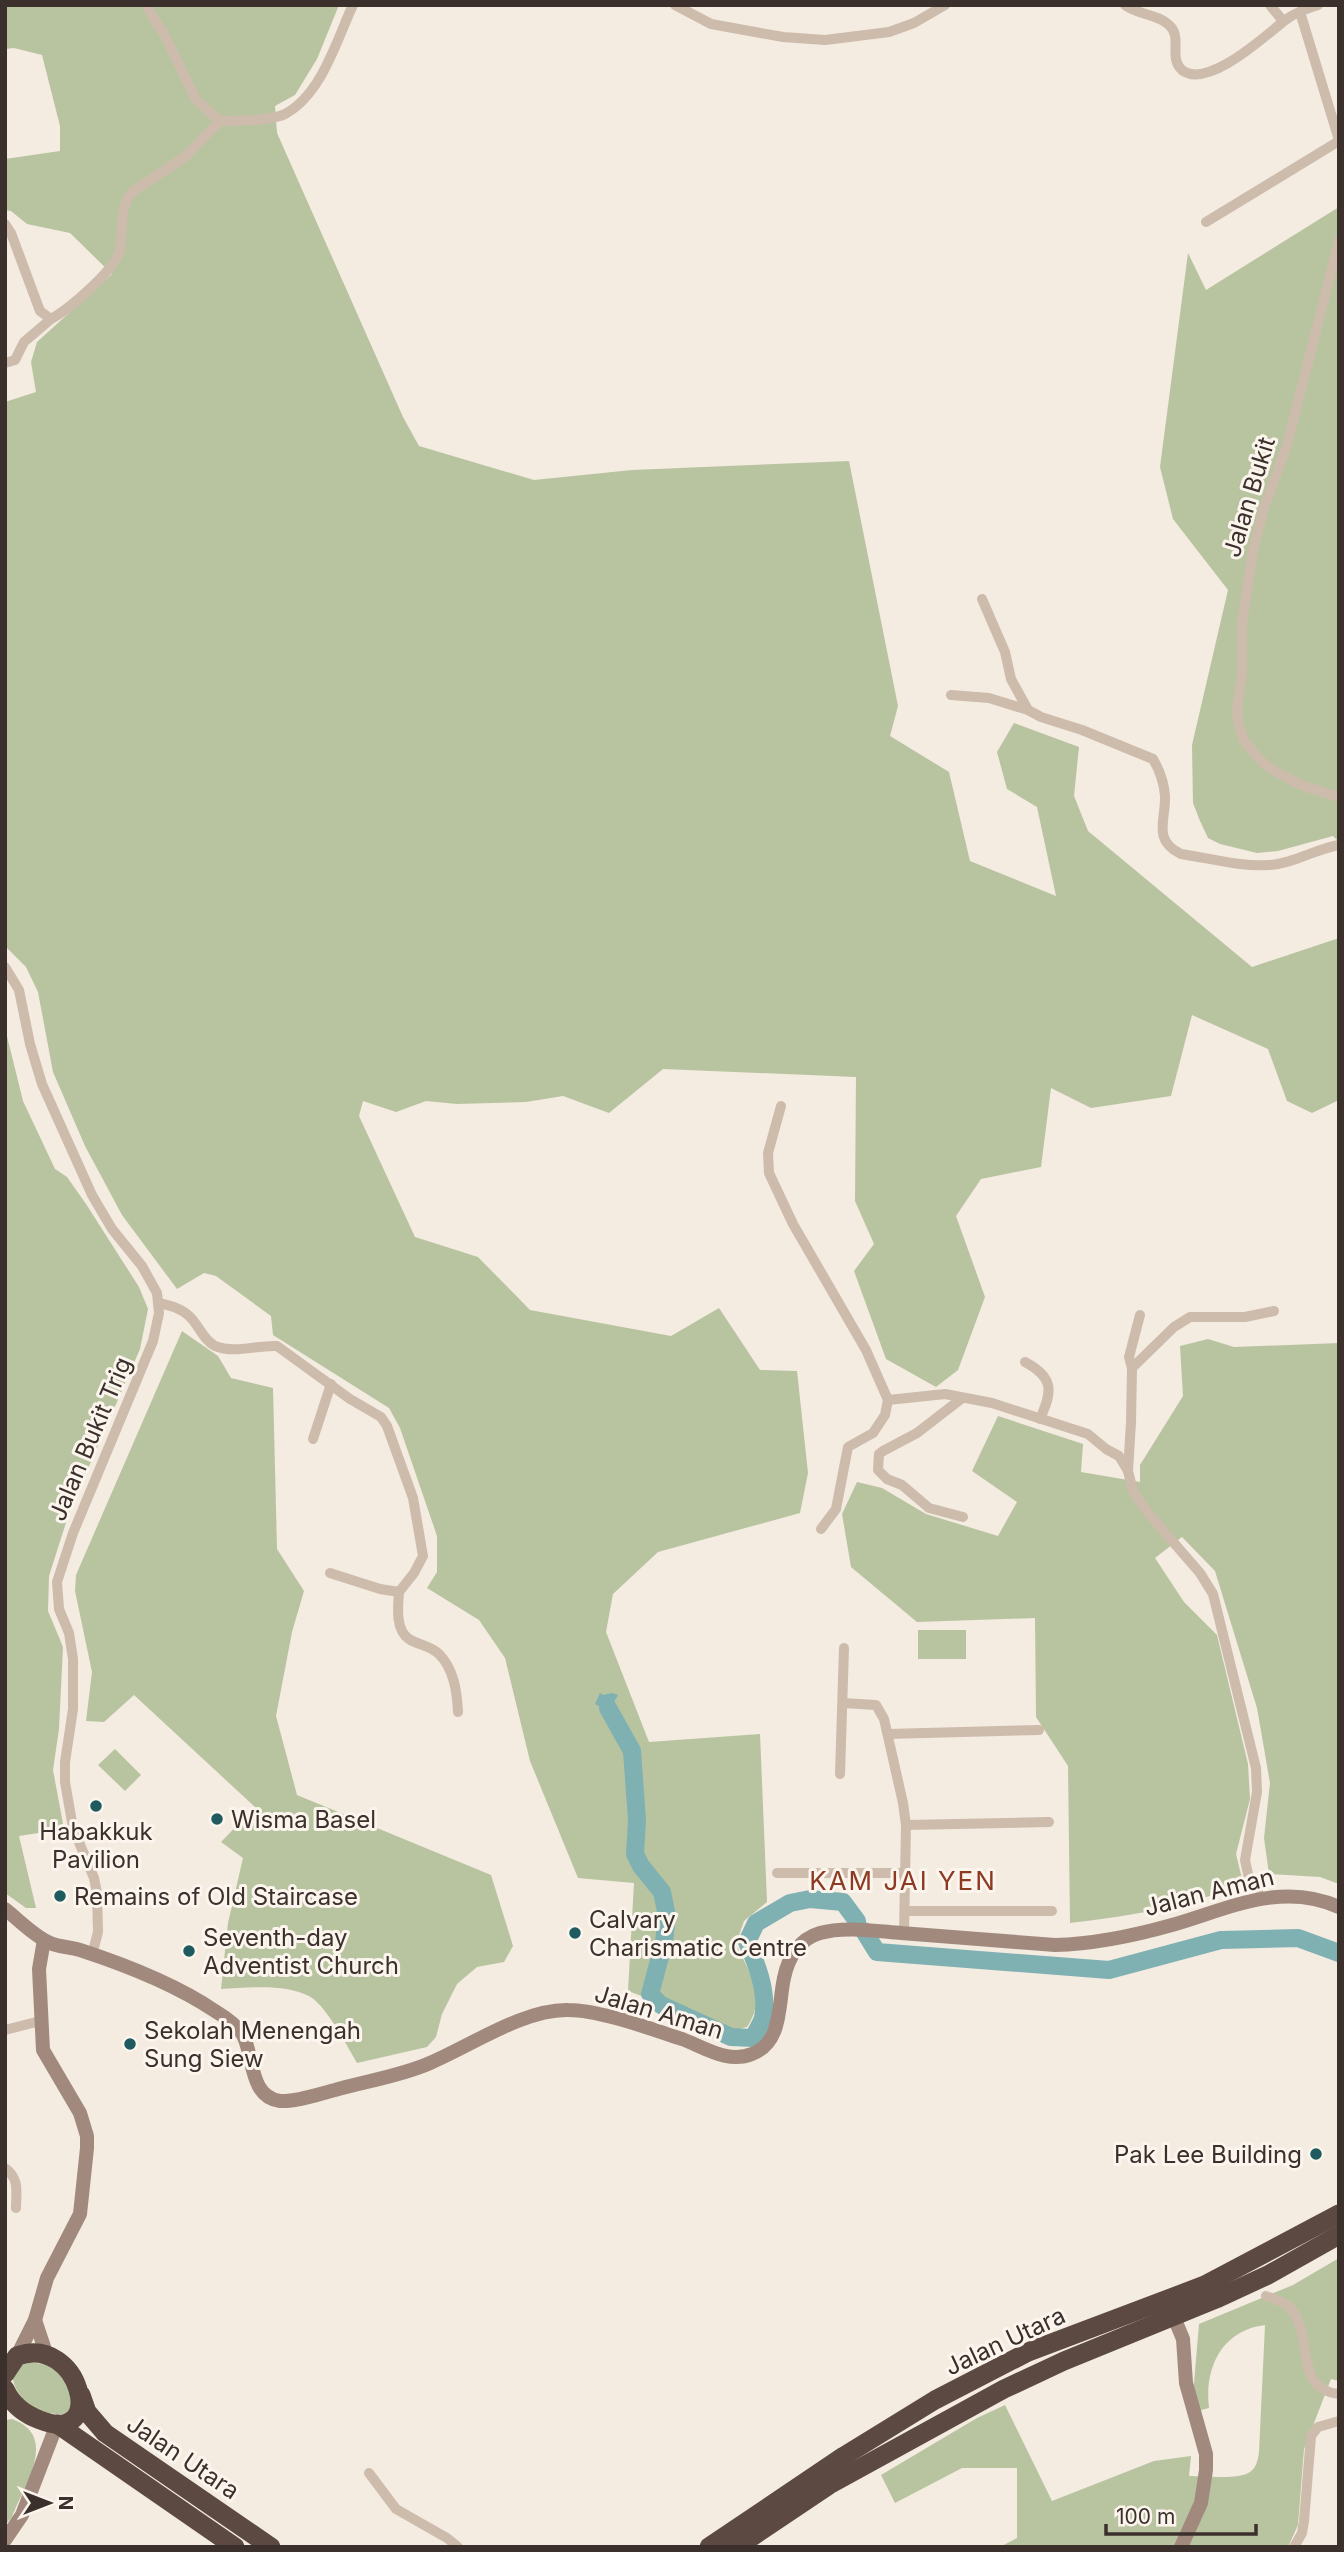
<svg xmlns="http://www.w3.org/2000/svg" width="1344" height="2552" font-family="Inter,sans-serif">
	<rect width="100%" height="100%" fill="#f4ebe1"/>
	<!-- green -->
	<g fill="#b8c4a0">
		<path d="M 5,5 L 339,5 L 317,59 L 295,95 L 275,106 L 277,133 L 403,417 L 419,446 L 534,480 L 632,470 L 849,461 L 898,706 L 890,736 L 949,772 L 970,861 L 1056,896 L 1037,807 L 1007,789 L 997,752 L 1014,723 L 1079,747 L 1074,796 L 1088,831 L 1252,967 L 1339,938 L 1339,1100 L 1312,1113 L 1287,1101 L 1268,1049 L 1192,1015 L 1171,1096 L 1091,1108 L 1051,1088 L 1041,1167 L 981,1179 L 956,1216 L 985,1297 L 958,1370 L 936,1387 L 886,1359 L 854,1271 L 874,1244 L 855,1201 L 856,1077 L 663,1069 L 609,1113 L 563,1096 L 526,1102 L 457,1104 L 426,1101 L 396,1112 L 363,1101 L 359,1116 L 415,1237 L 478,1257 L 530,1310 L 671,1336 L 719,1308 L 760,1370 L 797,1371 L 808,1473 L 800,1513 L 658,1552 L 613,1594 L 606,1632 L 649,1742 L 760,1734 L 767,1902 L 744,1921 L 736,1944 C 749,1972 767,1998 747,2027 L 735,2030 L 628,1991 L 634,1883 L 578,1878 L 530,1761 L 505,1658 L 479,1620 L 427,1588 L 437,1572 L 437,1536 L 400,1428 L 389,1408 L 273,1335 L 271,1316 L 216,1276 L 204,1273 L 177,1289 L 122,1215 L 85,1146 L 53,1072 L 38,992 L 26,967 L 5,946 L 5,402 L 36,392 L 31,362 L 37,342 L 112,274 L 70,233 L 27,224 L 11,211 L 5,210 L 5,159 L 60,151 L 60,126 L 42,55 L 14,48 L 5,49 Z"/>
		<path d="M 1339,207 L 1339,842 L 1333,836 L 1278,851 L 1257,853 L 1220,844 L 1208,838 L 1200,821 L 1193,803 L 1192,745 L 1228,590 L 1173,519 L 1160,467 L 1188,253 L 1206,290 Z"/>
		<path d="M 5,1028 L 23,1101 L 55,1169 L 67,1177 L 86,1204 L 139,1287 L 148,1309 L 140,1349 L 70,1510 L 49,1576 L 48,1611 L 63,1647 L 59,1729 L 53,1770 L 64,1829 L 19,1836 L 36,1908 L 26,1908 L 5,1893 Z"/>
		<path d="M 182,1331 L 218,1356 L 231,1378 L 273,1388 L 277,1549 L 304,1591 L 292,1632 L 276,1716 L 297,1795 L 491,1875 L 513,1946 L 504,1962 L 477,1967 L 457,1984 L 442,2014 L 436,2037 L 427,2047 L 357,2063 C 347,2046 326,2005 309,1996 C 283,1983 249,1988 221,1989 L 228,1923 L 243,1858 L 221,1842 L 255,1807 L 134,1695 L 104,1722 L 86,1721 L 92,1672 L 75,1591 L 76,1575 Z"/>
		<path d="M 1208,1339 L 1234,1347 L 1339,1343 L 1339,1884 L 1320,1877 L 1269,1874 L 1264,1838 L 1270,1783 L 1257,1708 L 1215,1571 L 1182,1537 L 1155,1558 L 1184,1602 L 1217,1635 L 1248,1764 L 1250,1799 L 1236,1854 L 1243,1883 C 1196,1906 1122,1917 1070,1923 L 1068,1766 L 1036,1717 L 1035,1618 L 917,1622 L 851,1567 L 842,1514 L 857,1482 L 882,1488 L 926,1514 L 998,1536 L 1017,1502 L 972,1471 L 998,1416 L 1083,1444 L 1081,1472 L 1140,1482 L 1140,1465 L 1183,1396 L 1180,1346 Z"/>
		<rect x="918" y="1630" width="48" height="29"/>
		<path d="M 115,1749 L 141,1775 L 125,1791 L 98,1765 Z"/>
		<path d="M 1339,2258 L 1339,2381 L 1331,2379 L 1304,2449 L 1298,2525 L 1288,2547 L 1000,2547 L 1017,2538 L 1017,2468 L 962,2468 L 895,2503 L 881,2475 L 977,2418 L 1005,2405 L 1052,2501 L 1154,2461 L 1191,2456 L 1189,2476 C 1204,2476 1239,2480 1250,2472 C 1257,2467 1258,2459 1259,2452 L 1265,2325 C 1222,2330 1204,2368 1209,2408 L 1197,2411 L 1193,2395 L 1199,2324 L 1293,2285 Z"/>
		<path d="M 23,2361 C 58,2366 62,2367 76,2399 L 66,2414 C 39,2416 16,2402 12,2375 Z"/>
		<path d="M 12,2419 C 59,2436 25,2484 12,2517 L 5,2525 L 5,2420 Z"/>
	</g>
	<!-- water -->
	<path fill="#7fb0b2" d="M 600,1693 L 603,1695 L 612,1693 L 618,1695 L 612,1706 L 603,1708 L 595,1704 Z"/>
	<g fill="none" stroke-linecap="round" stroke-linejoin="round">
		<!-- river -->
		<g stroke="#7fb0b2" stroke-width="18">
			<path d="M 608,1708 L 632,1751 L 637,1820 L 635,1854 L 641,1866 L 662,1892 L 667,1916 L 664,1942 L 650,1994 L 661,2005 L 731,2037 L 753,2038 C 756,2032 761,2024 763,2018 C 768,1992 757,1965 747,1942 L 756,1923 L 790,1903 L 810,1899 L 843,1902 L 857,1921"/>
			<path d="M 864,1931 L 877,1952 L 1109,1970 L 1221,1940 L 1298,1938 L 1339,1953"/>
		</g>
		<!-- street -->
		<g stroke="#cdbbac" stroke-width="10">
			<path d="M 146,5 L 166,38 L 196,100 L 220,121 C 237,121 271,121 285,114 C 322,94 336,41 353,5"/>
			<path d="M 675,5 L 711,24 L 783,37 L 825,40 L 889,32 L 914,23 L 945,5"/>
			<path d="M 1125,5 C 1138,15 1158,14 1169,25 C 1183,37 1168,58 1182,70 C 1207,90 1265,36 1284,21 C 1294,13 1306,9 1318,5"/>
			<path d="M 1270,5 L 1283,21"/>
			<path d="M 1300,12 L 1339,140"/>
			<path d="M 1206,222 L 1339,141"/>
			<path d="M 5,224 L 11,233 L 40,311 L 51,319 C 69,309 115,270 120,250 C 124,230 118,209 132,192 L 185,157 L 220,121"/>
			<path d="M 1339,240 L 1287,445 L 1263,511 L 1253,551 L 1242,623 L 1242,674 L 1237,708 L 1238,723 L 1244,741 L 1263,763 L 1278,773 L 1303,786 L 1339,797"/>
			<path d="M 5,363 L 15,360 L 24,342 L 51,319"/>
			<path d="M 982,599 L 1005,652 L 1011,679 L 1028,710 L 1041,717 L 1082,730 L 1153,759 C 1160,771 1164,782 1165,796 C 1166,820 1152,840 1181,854 C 1209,858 1240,867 1269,865 C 1293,864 1315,849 1339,845"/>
			<path d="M 951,695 L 989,698 L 1028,710"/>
			<path d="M 5,967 L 19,990 L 30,1044 L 42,1084 L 92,1195 L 112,1229 L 142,1266 L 157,1293 L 159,1313 L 153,1341 L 73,1533 L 57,1582 L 59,1609 L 69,1633 L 73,1659 L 73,1709 L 65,1762 L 65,1782 L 73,1828 L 94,1878 L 97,1893 L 98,1932 L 92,1955"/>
			<path d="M 781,1106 L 768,1153 L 769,1173 L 793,1224 L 866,1350 L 888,1400 L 885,1415 L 873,1433 L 848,1447 L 836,1509 L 821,1529"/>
			<path d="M 159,1303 C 171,1306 181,1308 189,1316 C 199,1325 203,1340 215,1346 C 235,1354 256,1345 277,1346 L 350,1399 L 381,1417 L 387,1426 L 413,1498 L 423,1556 L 414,1573 L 399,1592 L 380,1589 L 330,1573"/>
			<path d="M 1140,1315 L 1129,1357 L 1132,1368 L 1131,1422 L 1128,1471 L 1133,1491 L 1148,1513 L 1200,1573 L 1213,1594 L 1256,1768 L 1257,1792 L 1245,1860 L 1250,1883 L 1263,1899"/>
			<path d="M 1025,1362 C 1055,1378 1052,1392 1040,1419"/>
			<path d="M 1132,1368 L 1174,1327 L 1190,1317 L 1245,1317 L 1274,1311"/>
			<path d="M 961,1399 L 917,1433 L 883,1451 L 879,1454 L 878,1470 L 887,1479 L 902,1485 L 929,1508 L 963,1517"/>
			<path d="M 888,1400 L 945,1394 L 992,1403 L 1088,1434 L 1106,1449 L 1119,1456 L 1128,1471"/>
			<path d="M 313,1439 L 331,1384"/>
			<path d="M 399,1592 C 398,1606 395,1630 409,1639 C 418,1645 430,1645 439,1654 C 454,1669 457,1692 458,1712"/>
			<path d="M 843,1703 L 876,1705 L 884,1719 L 903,1803 L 906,1825 L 904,1933"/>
			<path d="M 888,1734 L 1039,1730"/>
			<path d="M 840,1774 L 844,1648"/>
			<path d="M 906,1825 L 1049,1822"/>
			<path d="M 777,1873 L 904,1873"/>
			<path d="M 905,1911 L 1052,1911"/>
			<path d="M 5,2030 L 40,2021"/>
			<path d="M 5,2168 C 20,2179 16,2192 16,2208"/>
			<path d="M 1266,2296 C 1273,2299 1282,2301 1287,2305 C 1317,2330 1290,2389 1339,2394"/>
			<path d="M 369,2473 L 396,2509 L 447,2538 L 458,2547"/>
			<path d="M 1294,2547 L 1302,2533 L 1304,2521 L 1311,2436 L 1318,2427 L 1339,2421"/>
		</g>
		<!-- secondary -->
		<g stroke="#a18a7d" stroke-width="14">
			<path d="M 5,1909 C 19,1920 34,1936 50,1943 C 59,1947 70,1947 80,1950 C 126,1965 175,1984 215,2011 C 225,2017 237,2025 243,2035 C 254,2056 249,2097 280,2101 C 297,2102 319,2094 335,2090 C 366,2081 401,2076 430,2063 C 472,2045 524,2009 568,2010 C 600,2010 651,2029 682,2039 C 704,2047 728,2064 752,2054 C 783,2042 778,2004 784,1978 C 788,1958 799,1939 820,1933 C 844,1926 876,1931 901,1933 C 952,1937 1004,1941 1055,1945 C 1095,1944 1133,1936 1172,1925 C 1228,1909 1281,1881 1339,1907"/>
			<path d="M 1173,2315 L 1183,2339 L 1186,2383 L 1206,2454 L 1206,2470 L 1201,2503 L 1181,2547"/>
			<path d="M 35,2320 L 47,2356"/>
			<path d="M 17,2356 L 35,2320 L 47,2278 L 80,2214 L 87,2148 L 87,2136 L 80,2113 L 43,2050 L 39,1969 L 44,1940"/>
			<path d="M 5,2540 L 22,2515 L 57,2424"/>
		</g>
		<!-- highway -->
		<g stroke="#5c4a42" stroke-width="19">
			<path d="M 5,2374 L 17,2356 C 80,2333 109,2447 40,2420 C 24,2414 12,2405 5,2389"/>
			<path d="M 81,2395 L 87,2412 L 105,2433 L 271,2547"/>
			<path d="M 57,2424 L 235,2547"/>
			<path d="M 709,2547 L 844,2456 L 935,2400 L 1028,2352 L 1205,2285 L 1339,2214"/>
			<path d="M 737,2547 L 829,2485 L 1004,2389 L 1064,2361 L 1216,2299 L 1268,2275 L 1339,2235"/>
		</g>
	</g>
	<!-- markers -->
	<g fill="#1f5a5e" stroke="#fbf5ee" stroke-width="2.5">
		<circle cx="96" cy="1806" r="7"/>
		<circle cx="217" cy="1819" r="7"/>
		<circle cx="60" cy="1896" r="7"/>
		<circle cx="575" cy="1933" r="7"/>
		<circle cx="189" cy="1951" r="7"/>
		<circle cx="130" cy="2044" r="7"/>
		<circle cx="1316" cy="2154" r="7"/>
	</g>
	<g text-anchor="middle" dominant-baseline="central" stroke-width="6" stroke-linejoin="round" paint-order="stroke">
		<!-- street labels -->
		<g font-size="24" fill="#3b302b" stroke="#fbf5ee">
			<text transform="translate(1249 497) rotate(-73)">Jalan Bukit</text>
			<text transform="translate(90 1439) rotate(-67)">Jalan Bukit Trig</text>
			<text transform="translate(1209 1892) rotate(-14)">Jalan Aman</text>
			<text transform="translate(659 2012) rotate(17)">Jalan Aman</text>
			<text transform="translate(1005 2341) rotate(-25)">Jalan Utara</text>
			<text transform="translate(183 2457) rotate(34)">Jalan Utara</text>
		</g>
		<!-- poi labels -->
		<g font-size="24" fill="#3b302b" stroke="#fbf5ee" text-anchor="start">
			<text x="231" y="1819">Wisma Basel</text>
			<text x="96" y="1831" text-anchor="middle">Habakkuk<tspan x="96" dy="28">Pavilion</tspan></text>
			<text x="74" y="1896">Remains of Old Staircase</text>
			<text x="589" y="1919">Calvary<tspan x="589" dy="28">Charismatic Centre</tspan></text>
			<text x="203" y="1937">Seventh-day<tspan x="203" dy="28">Adventist Church</tspan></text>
			<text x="144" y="2030">Sekolah Menengah<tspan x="144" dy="28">Sung Siew</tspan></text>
			<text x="1302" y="2154" text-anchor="end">Pak Lee Building</text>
		</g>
		<!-- neighbourhood labels -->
		<g font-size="26" letter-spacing="2" fill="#8c3b22" stroke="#fbf5ee">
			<text x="903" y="1880">KAM JAI YEN</text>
		</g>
	</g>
	<!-- border -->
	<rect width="1344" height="2552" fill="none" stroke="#3b302b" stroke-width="14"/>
	<!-- north arrow -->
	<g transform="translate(49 2503) rotate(90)" stroke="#fbf5ee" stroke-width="5" paint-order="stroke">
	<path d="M0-5L12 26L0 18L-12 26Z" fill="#3b302b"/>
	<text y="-10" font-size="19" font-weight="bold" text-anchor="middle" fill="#3b302b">N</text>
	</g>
	<!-- scale -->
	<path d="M1106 2524v10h150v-10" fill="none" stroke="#3b302b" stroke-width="3.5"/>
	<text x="1116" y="2524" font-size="21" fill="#3b302b" stroke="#fbf5ee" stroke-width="5" paint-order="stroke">100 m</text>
</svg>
